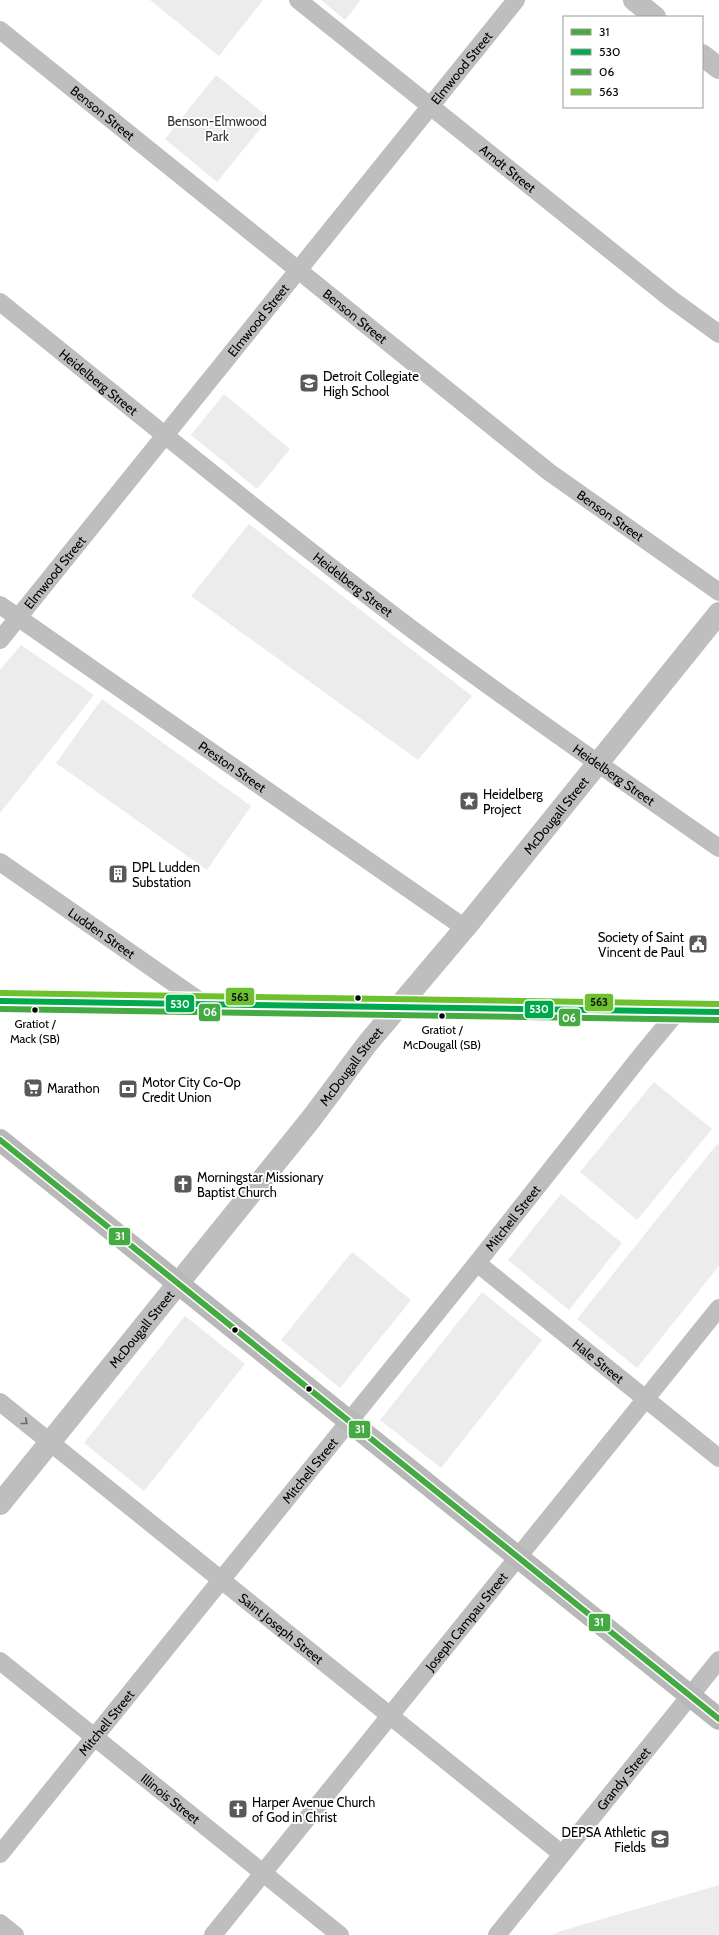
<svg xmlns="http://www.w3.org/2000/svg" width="719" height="1935" font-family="Cabin,sans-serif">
	<rect width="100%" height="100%" fill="#fff"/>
	<!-- green -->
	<g fill="#ececec">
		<path d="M 150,0 L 263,0 L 219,56 Z"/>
		<path d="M 321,0 L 361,0 L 345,20 Z"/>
		<path d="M 216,75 L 269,118 L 217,182 L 165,139 Z"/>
		<path d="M 224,394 L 290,449 L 257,489 L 191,435 Z"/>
		<path d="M 249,524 L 472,696 L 418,760 L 191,596 Z"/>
		<path d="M 21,645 L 94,695 L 0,813 L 0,670 Z"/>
		<path d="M 102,699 L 251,806 L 207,870 L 56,763 Z"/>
		<path d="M 654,1082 L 712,1129 L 637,1220 L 580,1172 Z"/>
		<path d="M 717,1144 L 719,1145 L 719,1266 L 637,1368 L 577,1319 Z"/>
		<path d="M 561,1194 L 622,1243 L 569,1310 L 508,1260 Z"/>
		<path d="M 352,1252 L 411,1300 L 340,1388 L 281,1340 Z"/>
		<path d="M 482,1292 L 542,1340 L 441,1468 L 380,1420 Z"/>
		<path d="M 185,1316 L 245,1364 L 144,1491 L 84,1443 Z"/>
		<path d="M 719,1885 L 719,1935 L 553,1935 L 561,1931 Z"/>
	</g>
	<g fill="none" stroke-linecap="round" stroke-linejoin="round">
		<!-- primary casing -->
		<g stroke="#dbdbdb" stroke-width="24">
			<path id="primary" d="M 0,1001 L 719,1012"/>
		</g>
		<!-- minor -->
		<g stroke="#bebebe" stroke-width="18">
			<path id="s1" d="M 298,0 L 671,299 L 719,334"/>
			<path id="s2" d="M 0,30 L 549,472 L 719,592"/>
			<path id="s3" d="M 0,302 C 135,411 270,522 409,627 C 510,703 615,775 719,848"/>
			<path id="s4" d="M 0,605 L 465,928"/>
			<path id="s5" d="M 0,640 L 516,0"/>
			<path id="s6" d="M 0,862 L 204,1004"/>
			<path id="s7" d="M 477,1263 L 719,1458"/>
			<path id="s8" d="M 0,1402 L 562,1854"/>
			<path id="s9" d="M 0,1661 L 340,1935"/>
			<path id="s10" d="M 0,1854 L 477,1263 L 643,1053 L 678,1011"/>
			<path d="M 0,1923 L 15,1935"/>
			<path id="s11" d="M 213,1935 L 719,1308"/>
			<path id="s12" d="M 497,1935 L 719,1660"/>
		</g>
		<!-- tertiary -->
		<g stroke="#bebebe" stroke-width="22">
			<path d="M 634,0 L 655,17"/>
			<path d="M 702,55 L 719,68"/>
			<path id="s13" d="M 0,1504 L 311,1119 L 367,1044 L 465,928 L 719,613"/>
		</g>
		<!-- secondary -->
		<path stroke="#b8b8b8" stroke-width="22" d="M 0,1140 L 719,1719"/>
		<!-- primary -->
		<use href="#primary" stroke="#bebebe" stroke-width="22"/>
		<!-- bus-1 casing -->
		<g stroke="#fff" stroke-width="9">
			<path id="bus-1" d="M 0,1140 L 719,1719"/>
		</g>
		<!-- bus-2 casing -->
		<g stroke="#fff" stroke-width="9">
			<path id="bus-2" d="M 0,1001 L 719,1012"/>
		</g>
		<!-- bus-3 casing -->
		<g stroke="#fff" stroke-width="9">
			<path id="bus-3" d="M 0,1009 L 719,1020"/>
		</g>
		<!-- bus-4 casing -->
		<g stroke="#fff" stroke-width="9">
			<path id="bus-4" d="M 0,993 L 719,1004"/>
		</g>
		<!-- bus-1 -->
		<use href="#bus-1" stroke="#44aa42" stroke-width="6"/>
		<!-- bus-2 -->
		<use href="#bus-2" stroke="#00a94e" stroke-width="6"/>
		<!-- bus-3 -->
		<use href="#bus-3" stroke="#44aa42" stroke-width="6"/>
		<!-- bus-4 -->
		<use href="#bus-4" stroke="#6dc02e" stroke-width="6"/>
	</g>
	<!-- one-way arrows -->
	<defs><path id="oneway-chevron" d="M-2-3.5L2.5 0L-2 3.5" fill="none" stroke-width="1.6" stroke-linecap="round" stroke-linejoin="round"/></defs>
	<use stroke="#686868" href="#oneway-chevron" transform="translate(25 1422) rotate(39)"/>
	<!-- icons -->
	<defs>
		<g id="school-square" transform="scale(1)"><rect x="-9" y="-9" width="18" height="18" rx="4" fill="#595959" stroke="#fff"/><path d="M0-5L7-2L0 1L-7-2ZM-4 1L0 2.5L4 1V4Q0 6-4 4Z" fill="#fff"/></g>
		<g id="sight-square" transform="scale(1)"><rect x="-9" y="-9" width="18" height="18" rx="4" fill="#595959" stroke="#fff"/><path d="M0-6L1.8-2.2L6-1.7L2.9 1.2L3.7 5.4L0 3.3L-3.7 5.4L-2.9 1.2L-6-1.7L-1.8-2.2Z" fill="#fff"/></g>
		<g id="building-square" transform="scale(1)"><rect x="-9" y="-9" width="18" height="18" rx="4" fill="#595959" stroke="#fff"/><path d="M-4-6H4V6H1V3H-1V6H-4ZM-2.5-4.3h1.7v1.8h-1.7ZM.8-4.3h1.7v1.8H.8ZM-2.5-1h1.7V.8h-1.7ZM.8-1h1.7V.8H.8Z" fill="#fff"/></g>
		<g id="civic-square" transform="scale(1)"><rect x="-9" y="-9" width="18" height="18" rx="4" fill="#595959" stroke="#fff"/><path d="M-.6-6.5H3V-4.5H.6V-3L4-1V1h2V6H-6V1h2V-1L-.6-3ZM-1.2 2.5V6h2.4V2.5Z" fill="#fff"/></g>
		<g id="supermarket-square" transform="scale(1)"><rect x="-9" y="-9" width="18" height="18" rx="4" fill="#595959" stroke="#fff"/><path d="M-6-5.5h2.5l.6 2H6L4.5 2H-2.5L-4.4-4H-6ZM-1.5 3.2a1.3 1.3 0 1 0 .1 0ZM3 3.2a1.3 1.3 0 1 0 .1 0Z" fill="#fff"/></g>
		<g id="bank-square" transform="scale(1)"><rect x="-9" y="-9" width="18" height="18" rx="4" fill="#595959" stroke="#fff"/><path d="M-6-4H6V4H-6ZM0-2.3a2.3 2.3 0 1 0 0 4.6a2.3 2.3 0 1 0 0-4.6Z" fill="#fff"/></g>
		<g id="church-square" transform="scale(1)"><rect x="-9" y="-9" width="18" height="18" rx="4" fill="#595959" stroke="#fff"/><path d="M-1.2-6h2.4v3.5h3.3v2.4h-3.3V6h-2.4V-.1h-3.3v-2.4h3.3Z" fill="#fff"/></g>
	</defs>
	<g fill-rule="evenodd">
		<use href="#school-square" x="309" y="383"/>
		<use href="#sight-square" x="469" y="801"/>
		<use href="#building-square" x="118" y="874"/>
		<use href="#civic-square" x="698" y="944"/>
		<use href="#supermarket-square" x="33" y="1088"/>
		<use href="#bank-square" x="128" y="1089"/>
		<use href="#church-square" x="183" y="1184"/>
		<use href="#church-square" x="238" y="1809"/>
		<use href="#school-square" x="660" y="1839"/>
	</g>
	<!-- markers -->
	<g fill="#000" stroke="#fff" stroke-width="1.5">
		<circle cx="358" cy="998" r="3.5"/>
		<circle cx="35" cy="1010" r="3.5"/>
		<circle cx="442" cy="1016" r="3.5"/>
		<circle cx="235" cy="1330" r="3.5"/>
		<circle cx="309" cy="1389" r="3.5"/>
	</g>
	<g text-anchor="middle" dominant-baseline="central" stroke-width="4" stroke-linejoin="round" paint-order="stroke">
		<!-- bus labels -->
		<g font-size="12" fill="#000" stroke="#fff">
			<text x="35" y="1023">Gratiot /<tspan x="35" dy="15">Mack (SB)</tspan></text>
			<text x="442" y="1029">Gratiot /<tspan x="442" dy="15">McDougall (SB)</tspan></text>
		</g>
		<!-- street labels -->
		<g font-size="13" fill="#000" stroke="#fff">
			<text stroke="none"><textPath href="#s5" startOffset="735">Elmwood Street</textPath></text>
			<text stroke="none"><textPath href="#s2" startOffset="132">Benson Street</textPath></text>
			<text stroke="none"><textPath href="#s1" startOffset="269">Arndt Street</textPath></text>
			<text stroke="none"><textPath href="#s2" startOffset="456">Benson Street</textPath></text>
			<text stroke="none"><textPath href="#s5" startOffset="411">Elmwood Street</textPath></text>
			<text stroke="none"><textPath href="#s3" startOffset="127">Heidelberg Street</textPath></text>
			<text stroke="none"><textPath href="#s2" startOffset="780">Benson Street</textPath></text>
			<text stroke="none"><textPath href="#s5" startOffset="87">Elmwood Street</textPath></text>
			<text stroke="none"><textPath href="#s3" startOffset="452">Heidelberg Street</textPath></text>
			<text stroke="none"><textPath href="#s4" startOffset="283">Preston Street</textPath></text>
			<text stroke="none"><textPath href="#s3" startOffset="775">Heidelberg Street</textPath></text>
			<text stroke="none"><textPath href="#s13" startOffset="885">McDougall Street</textPath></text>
			<text stroke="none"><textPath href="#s6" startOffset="124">Ludden Street</textPath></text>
			<text stroke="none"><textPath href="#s13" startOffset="561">McDougall Street</textPath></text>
			<text stroke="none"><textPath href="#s10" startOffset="817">Mitchell Street</textPath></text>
			<text stroke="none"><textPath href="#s13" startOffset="225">McDougall Street</textPath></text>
			<text stroke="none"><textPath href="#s7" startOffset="156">Hale Street</textPath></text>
			<text stroke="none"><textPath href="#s10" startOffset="493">Mitchell Street</textPath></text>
			<text stroke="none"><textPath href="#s11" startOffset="403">Joseph Campau Street</textPath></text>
			<text stroke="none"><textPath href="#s8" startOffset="361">Saint Joseph Street</textPath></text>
			<text stroke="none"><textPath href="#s10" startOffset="169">Mitchell Street</textPath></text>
			<text stroke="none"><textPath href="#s12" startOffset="201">Grandy Street</textPath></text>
			<text stroke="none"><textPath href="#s9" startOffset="219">Illinois Street</textPath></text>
		</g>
		<!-- park labels -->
		<g font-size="13" fill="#333" stroke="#fff">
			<text x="217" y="121">Benson-Elmwood<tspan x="217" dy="15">Park</tspan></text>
		</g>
		<!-- poi labels -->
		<g font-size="13" fill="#000" stroke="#fff" text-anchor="start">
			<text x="323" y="376">Detroit Collegiate<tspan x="323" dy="15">High School</tspan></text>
			<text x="483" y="794">Heidelberg<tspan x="483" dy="15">Project</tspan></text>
			<text x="132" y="867">DPL Ludden<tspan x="132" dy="15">Substation</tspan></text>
			<text x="684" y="937" text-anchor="end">Society of Saint<tspan x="684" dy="15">Vincent de Paul</tspan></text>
			<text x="142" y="1082">Motor City Co-Op<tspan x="142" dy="15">Credit Union</tspan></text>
			<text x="47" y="1088">Marathon</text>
			<text x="197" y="1177">Morningstar Missionary<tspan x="197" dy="15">Baptist Church</tspan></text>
			<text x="252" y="1802">Harper Avenue Church<tspan x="252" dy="15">of God in Christ</tspan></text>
			<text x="646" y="1832" text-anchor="end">DEPSA Athletic<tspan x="646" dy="15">Fields</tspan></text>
		</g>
	</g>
	<g stroke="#fff" stroke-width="1.5">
		<rect x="225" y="987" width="30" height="19" rx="4" fill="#6dc02e"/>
		<rect x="584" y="993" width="30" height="19" rx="4" fill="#6dc02e"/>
		<rect x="165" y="994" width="30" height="19" rx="4" fill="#00a94e"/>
		<rect x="524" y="1000" width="30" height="19" rx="4" fill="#00a94e"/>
		<rect x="198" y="1003" width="23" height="19" rx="4" fill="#44aa42"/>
		<rect x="558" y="1008" width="23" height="19" rx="4" fill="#44aa42"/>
		<rect x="108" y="1227" width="23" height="19" rx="4" fill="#44aa42"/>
		<rect x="348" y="1420" width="23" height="19" rx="4" fill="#44aa42"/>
		<rect x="588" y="1613" width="23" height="19" rx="4" fill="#44aa42"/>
	</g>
	<g font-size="11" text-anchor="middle" font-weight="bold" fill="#fff">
		<text x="180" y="1008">530</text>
		<text x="539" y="1013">530</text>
		<text x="210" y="1016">06</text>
		<text x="569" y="1022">06</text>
		<text x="120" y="1240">31</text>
		<text x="360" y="1433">31</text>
		<text x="599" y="1626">31</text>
	</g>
	<g font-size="11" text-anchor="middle" font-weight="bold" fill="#111">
		<text x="240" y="1001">563</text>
		<text x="599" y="1006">563</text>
	</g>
	<!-- legend -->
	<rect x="563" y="16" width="140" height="92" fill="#ffffff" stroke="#999999"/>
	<rect x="571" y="29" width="20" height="6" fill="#44aa42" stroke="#999999"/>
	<text x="599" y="36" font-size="12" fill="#000000">31</text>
	<rect x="571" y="49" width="20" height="6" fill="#00a94e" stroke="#999999"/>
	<text x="599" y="56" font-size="12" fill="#000000">530</text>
	<rect x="571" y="69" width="20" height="6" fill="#44aa42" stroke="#999999"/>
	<text x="599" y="76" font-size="12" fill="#000000">06</text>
	<rect x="571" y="89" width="20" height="6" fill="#6dc02e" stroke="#999999"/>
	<text x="599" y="96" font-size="12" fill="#000000">563</text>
</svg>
